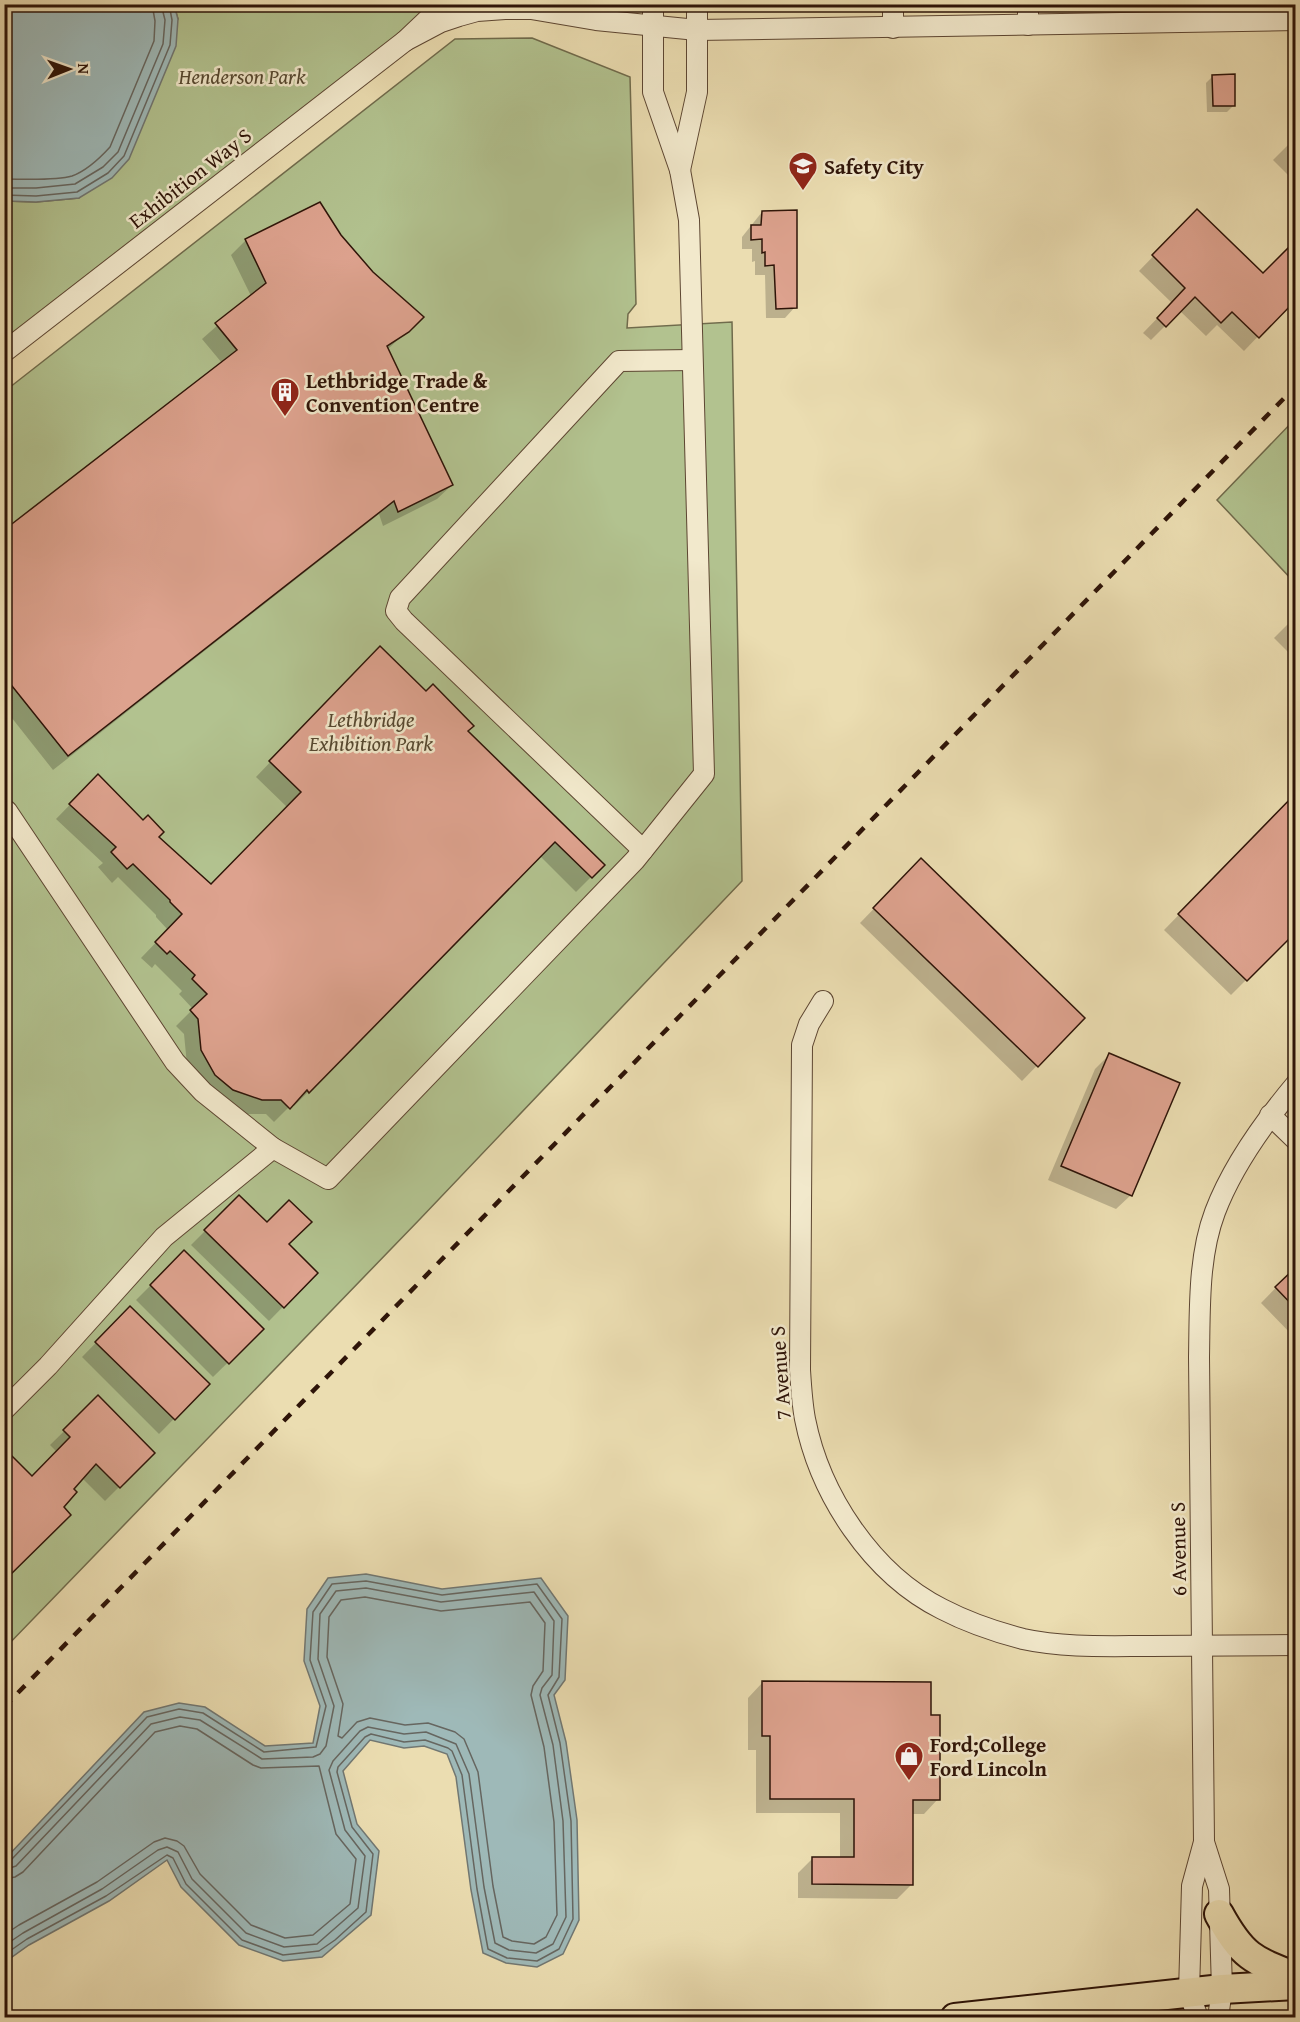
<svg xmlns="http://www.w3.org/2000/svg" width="1300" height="2022" font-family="'Gentium Book Plus',serif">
	<rect width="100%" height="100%" fill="#ebddb1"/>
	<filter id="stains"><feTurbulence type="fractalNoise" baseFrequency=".00333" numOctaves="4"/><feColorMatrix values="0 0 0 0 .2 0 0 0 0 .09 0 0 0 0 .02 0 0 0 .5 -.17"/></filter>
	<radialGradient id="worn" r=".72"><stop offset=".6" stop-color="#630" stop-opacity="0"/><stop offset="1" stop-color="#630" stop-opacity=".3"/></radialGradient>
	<!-- green -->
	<g fill="#b2c28f" stroke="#706b4c" stroke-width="1.5">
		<path d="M 174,5 L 444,5 L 5,352 L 5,201 L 36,202 L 79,198 L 178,19 Z"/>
		<path d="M 532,38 L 630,77 L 636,304 L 628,314 L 627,328 L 732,322 L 742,881 L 420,1219 L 5,1648 L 5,391 L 455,39 Z"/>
		<path d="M 1295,419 L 1295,583 L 1217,500 Z"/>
	</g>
	<!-- water -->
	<g fill="#9eb9b8" stroke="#717772" stroke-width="1.5">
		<path d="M 5,4 L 174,5 L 178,19 L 176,46 L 129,159 L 112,178 L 79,198 L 36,202 L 5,201 Z"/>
		<path d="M 366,1574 L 442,1589 L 541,1578 L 568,1616 L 565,1680 L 554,1695 L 566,1742 L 577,1820 L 579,1920 L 563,1954 L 537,1967 L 506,1963 L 483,1953 L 471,1890 L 456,1777 L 447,1754 L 424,1746 L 404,1748 L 370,1740 L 343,1771 L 357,1824 L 379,1851 L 371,1915 L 322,1957 L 283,1961 L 239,1945 L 181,1887 L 167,1860 L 109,1901 L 29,1945 L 5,1962 L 5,1859 L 144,1712 L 179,1703 L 205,1707 L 265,1746 L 313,1743 L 320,1706 L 304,1661 L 307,1609 L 328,1578 Z"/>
	</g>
	<!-- shadow -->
	<g fill="#0003">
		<path d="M 1213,76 L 1234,105 L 1227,112 L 1207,112 L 1206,83 Z"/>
		<path d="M 1296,137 L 1296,183 L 1273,160 Z"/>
		<path d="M 320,204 L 340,236 L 372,273 L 422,317 L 387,350 L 452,485 L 437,499 L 383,526 L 379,514 L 53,770 L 4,708 L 4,532 L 222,363 L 202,339 L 251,296 L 231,255 L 246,240 Z"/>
		<path d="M 1197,211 L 1263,275 L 1296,242 L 1296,305 L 1294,307 L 1290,303 L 1244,351 L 1217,325 L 1206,336 L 1180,311 L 1151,340 L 1143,333 L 1172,303 L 1139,271 Z"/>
		<path d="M 762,212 L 795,307 L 785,318 L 766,318 L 765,275 L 755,275 L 755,261 L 752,262 L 752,249 L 742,249 L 742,237 Z"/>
		<path d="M 1289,623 L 1296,629 L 1296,656 L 1294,658 L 1274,638 Z"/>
		<path d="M 366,662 L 466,731 L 603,865 L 576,892 L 539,855 L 308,1092 L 294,1106 L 292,1104 L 274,1122 L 266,1114 L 247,1114 L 218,1104 L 187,1065 L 184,1034 L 176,1026 L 193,1009 L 179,994 L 182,991 L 155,964 L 152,968 L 141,958 L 168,930 L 156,917 L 156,915 L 118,877 L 112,883 L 98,867 L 103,863 L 56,819 L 98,776 L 157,837 L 211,886 L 287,807 L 256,777 Z"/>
		<path d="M 1296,795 L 1296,930 L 1231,995 L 1164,930 Z"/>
		<path d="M 921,860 L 1083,1018 L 1022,1081 L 860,923 Z"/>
		<path d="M 1109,1055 L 1131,1195 L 1116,1209 L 1048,1180 L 1095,1069 Z"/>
		<path d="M 239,1197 L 316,1273 L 269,1321 L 191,1245 Z"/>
		<path d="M 184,1252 L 262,1329 L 213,1377 L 136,1300 Z"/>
		<path d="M 1296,1267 L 1296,1337 L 1295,1338 L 1261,1303 Z"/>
		<path d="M 130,1308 L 208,1384 L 159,1434 L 82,1357 Z"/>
		<path d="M 1296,1345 L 1296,1429 L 1288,1429 L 1289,1352 Z"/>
		<path d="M 98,1398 L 153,1453 L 105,1501 L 82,1478 L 32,1478 L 57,1452 L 50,1445 Z"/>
		<path d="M 762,1683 L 929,1717 L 938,1799 L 924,1814 L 912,1814 L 912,1884 L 897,1899 L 798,1898 L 798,1873 L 813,1858 L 840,1858 L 840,1813 L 756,1813 L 756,1750 L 748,1750 L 748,1698 Z"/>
	</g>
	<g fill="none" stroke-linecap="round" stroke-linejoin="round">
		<!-- shore -->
		<g stroke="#666660" stroke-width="1.5">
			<path d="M 4,179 C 23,179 55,181 72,176 C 86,171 100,158 110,147 L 154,41 L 155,21 L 152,4"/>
			<path d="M 4,188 L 36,188 L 75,184 L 103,167 L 118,152 L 163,44 L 165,20 L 161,4"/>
			<path d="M 4,195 L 36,196 L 77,192 L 108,173 L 124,156 L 170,45 L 172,20 L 169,4"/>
			<path d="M 365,1597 L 441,1611 L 530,1602 L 545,1623 L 543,1671 L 533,1686 L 531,1695 L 544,1747 L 554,1822 L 557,1915 L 546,1937 L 534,1944 L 512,1941 L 503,1937 L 493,1886 L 478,1772 L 464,1739 L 455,1732 L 428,1723 L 405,1725 L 370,1718 L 357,1722 L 342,1738 L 338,1736 L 343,1704 L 327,1657 L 329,1617 L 341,1600 Z"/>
			<path d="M 4,1862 L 11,1860 L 147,1717 L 179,1709 L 203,1713 L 264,1752 L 316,1747 L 326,1706 L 310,1660 L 313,1612 L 332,1584 L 366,1581 L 442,1595 L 537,1584 L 562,1619 L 559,1677 L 548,1695 L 560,1743 L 571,1821 L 573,1919 L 559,1949 L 537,1961 L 507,1958 L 488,1949 L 477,1889 L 462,1775 L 452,1751 L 448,1748 L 425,1740 L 404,1742 L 371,1734 L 365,1737 L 338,1767 L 337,1772 L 352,1827 L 373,1854 L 366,1912 L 335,1940 L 319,1951 L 283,1955 L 242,1940 L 186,1884 L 173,1858 L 167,1855 L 106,1896 L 27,1939 L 4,1955"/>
			<path d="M 4,1870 L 16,1866 L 151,1724 L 180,1717 L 200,1720 L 262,1759 L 313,1757 L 320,1754 L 326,1746 L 334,1706 L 318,1659 L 320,1614 L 336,1591 L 366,1588 L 441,1602 L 534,1592 L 554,1621 L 552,1675 L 542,1688 L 540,1695 L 553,1745 L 563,1821 L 566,1917 L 553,1944 L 536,1953 L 509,1950 L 495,1943 L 484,1887 L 469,1774 L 456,1744 L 426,1732 L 404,1734 L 368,1727 L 360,1731 L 333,1761 L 329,1770 L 345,1830 L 365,1856 L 358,1908 L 317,1944 L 284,1947 L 246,1933 L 192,1879 L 178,1852 L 167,1847 L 158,1850 L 102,1889 L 23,1933 L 4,1946"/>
			<path d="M 4,1879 L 15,1877 L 23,1872 L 155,1732 L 180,1726 L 197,1729 L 253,1765 L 261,1768 L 319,1766 L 336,1834 L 356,1859 L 350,1904 L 313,1935 L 285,1938 L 251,1925 L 200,1874 L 184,1846 L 177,1841 L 165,1838 L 154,1842 L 97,1882 L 19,1925 L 4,1935"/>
		</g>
	</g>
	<!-- building -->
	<g fill="#dda28e" stroke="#2e1408" stroke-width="1.5">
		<path d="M 1235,74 L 1235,106 L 1213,106 L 1212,75 Z"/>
		<path d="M 320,202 L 341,235 L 373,272 L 424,317 L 409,332 L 387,346 L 453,485 L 398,512 L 394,501 L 68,756 L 4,676 L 4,530 L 237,350 L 215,323 L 266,283 L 245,239 Z"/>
		<path d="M 1197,209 L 1263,273 L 1296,240 L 1296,300 L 1259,338 L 1232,312 L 1221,323 L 1195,297 L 1166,327 L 1157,318 L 1185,288 L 1152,255 Z"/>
		<path d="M 797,210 L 797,308 L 776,309 L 774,265 L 765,266 L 765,252 L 762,253 L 762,239 L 751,240 L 751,225 L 761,225 L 762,211 Z"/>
		<path d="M 380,646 L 426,691 L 433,684 L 474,726 L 468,731 L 605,865 L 592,878 L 555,842 L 309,1093 L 307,1090 L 290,1109 L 281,1100 L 262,1100 L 233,1090 L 215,1075 L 201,1050 L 198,1019 L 190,1010 L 207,994 L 192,979 L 195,975 L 170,951 L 167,954 L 155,942 L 182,914 L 170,902 L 170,900 L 133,864 L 127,869 L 111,852 L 116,847 L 69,804 L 98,774 L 143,820 L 148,815 L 164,832 L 159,837 L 211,884 L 301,792 L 269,761 Z"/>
		<path d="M 1296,793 L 1296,932 L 1247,981 L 1178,914 Z"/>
		<path d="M 921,858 L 1085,1018 L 1038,1067 L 873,908 Z"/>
		<path d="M 1109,1053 L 1180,1083 L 1132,1196 L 1061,1166 Z"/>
		<path d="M 239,1195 L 267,1222 L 289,1200 L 312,1222 L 289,1244 L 318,1273 L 284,1308 L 204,1230 Z"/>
		<path d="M 184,1250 L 264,1329 L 229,1364 L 150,1285 Z"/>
		<path d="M 1296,1267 L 1296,1309 L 1275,1287 Z"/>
		<path d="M 130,1306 L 210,1384 L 175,1420 L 95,1342 Z"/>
		<path d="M 98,1395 L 155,1453 L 120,1488 L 96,1464 L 74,1489 L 77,1492 L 64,1507 L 71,1515 L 4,1581 L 4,1464 L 12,1456 L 32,1476 L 70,1437 L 63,1430 Z"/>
		<path d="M 762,1681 L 931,1682 L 931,1715 L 940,1715 L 940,1800 L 913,1800 L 913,1885 L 812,1884 L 812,1857 L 854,1857 L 854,1799 L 770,1799 L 770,1736 L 762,1736 Z"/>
	</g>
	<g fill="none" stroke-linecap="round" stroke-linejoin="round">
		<!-- minor casing -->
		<g stroke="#5d4632" stroke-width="22">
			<g id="minor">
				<path d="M 893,4 L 893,28"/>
				<path d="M 1028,4 L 1028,25"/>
				<path d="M 405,41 L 441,22 L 459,16 L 477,11 L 505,9 L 531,9 L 596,20 L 697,30 L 1296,20"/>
				<path d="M 680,170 L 697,92 L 697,4"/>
				<path d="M 4,352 L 405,41 L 444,4"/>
				<path d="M 4,813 L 7,811 L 175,1062 L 203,1092 L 273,1148 L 328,1179 L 635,860 L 704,774 L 689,220 L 680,170 L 653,92 L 653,4"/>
				<path d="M 643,850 L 404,621 L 396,611 L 400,598 L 619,361 L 692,360"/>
				<path d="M 823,1001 L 809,1024 L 802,1045 L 800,1370 C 801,1386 802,1403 805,1419 C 820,1495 872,1574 942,1609 C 967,1622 996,1632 1023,1639 C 1064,1648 1108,1646 1150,1646 C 1198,1646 1247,1645 1296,1645"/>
				<path d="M 1270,1115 L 1296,1140"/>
				<path d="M 4,1410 L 48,1366 L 164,1237 L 273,1148"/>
				<path d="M 1204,1842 L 1219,1889 L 1222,1989 L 1218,2018"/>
				<path d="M 1198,2018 L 1189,1992 L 1192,1886 L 1204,1842 L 1199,1357 C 1200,1309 1198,1257 1215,1212 C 1232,1167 1265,1121 1296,1084"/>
			</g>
		</g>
		<!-- highway casing -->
		<g stroke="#2e1408" stroke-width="32">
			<g id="highway">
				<path d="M 1219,1914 C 1242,1956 1252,1960 1296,1977"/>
				<path d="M 955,2018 L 1222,1989 L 1296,1985"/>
			</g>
		</g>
		<!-- minor -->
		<use href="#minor" stroke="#f2e9cc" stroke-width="20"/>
		<!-- highway -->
		<use href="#highway" stroke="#ebddb1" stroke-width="28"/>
		<!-- rail -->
		<path stroke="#2e1408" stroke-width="4.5" stroke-dasharray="10 10" stroke-linecap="butt" d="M 4,1707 L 1296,386"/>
	</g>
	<!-- icons -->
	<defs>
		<g id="school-pin" transform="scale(1.5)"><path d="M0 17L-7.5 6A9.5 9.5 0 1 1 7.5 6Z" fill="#8f2418" stroke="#f2e9cc"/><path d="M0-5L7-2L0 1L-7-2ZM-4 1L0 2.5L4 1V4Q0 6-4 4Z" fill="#fff"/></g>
		<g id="building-pin" transform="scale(1.5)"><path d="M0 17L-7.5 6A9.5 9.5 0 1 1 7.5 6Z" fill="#8f2418" stroke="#f2e9cc"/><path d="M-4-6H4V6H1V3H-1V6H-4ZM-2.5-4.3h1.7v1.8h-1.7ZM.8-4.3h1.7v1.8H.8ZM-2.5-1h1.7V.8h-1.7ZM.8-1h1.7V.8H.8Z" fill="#fff"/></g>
		<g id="shop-pin" transform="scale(1.5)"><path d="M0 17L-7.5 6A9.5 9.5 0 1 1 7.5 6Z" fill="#8f2418" stroke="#f2e9cc"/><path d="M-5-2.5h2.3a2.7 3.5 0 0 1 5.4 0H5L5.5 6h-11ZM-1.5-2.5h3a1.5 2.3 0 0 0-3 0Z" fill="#fff"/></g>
	</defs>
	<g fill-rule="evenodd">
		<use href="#school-pin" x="803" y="166"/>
		<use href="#building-pin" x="285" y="392"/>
		<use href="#shop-pin" x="909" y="1756"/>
	</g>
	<g text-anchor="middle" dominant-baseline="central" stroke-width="5" stroke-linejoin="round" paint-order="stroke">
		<!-- park labels -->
		<g font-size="21" font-style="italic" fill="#564830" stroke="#f2e9cc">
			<text x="242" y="76">Henderson Park</text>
			<text x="371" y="719">Lethbridge<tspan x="371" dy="24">Exhibition Park</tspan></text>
		</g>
		<!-- poi labels -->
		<g font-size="21" font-weight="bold" fill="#2e1408" stroke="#f2e9cc" text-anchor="start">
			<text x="824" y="166">Safety City</text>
			<text x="306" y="380">Lethbridge Trade &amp;<tspan x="306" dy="24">Convention Centre</tspan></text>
			<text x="930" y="1744">Ford;College<tspan x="930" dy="24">Ford Lincoln</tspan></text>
		</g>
		<!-- street labels -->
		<g font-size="21" fill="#2e1408" stroke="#f2e9cc">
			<text transform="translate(190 178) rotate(-38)">Exhibition Way S</text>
			<text transform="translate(780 1373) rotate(-94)">7 Avenue S</text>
			<text transform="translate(1178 1549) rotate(-91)">6 Avenue S</text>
		</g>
	</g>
	<!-- margin -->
	<rect width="1300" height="2022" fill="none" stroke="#ebddb1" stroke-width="24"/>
	<rect x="6" y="6" width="1288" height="2010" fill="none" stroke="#2e1408" stroke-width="3"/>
	<rect x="12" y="12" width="1276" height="1998" fill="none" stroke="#2e1408" stroke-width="1.5"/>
	<!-- north arrow -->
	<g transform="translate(69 69) rotate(89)" stroke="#f2e9cc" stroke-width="4.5" paint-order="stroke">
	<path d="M0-4.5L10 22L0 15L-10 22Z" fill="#2e1408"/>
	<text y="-9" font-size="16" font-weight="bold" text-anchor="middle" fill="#2e1408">N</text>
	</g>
	<rect width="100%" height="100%" filter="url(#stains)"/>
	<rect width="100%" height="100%" fill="url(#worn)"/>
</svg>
